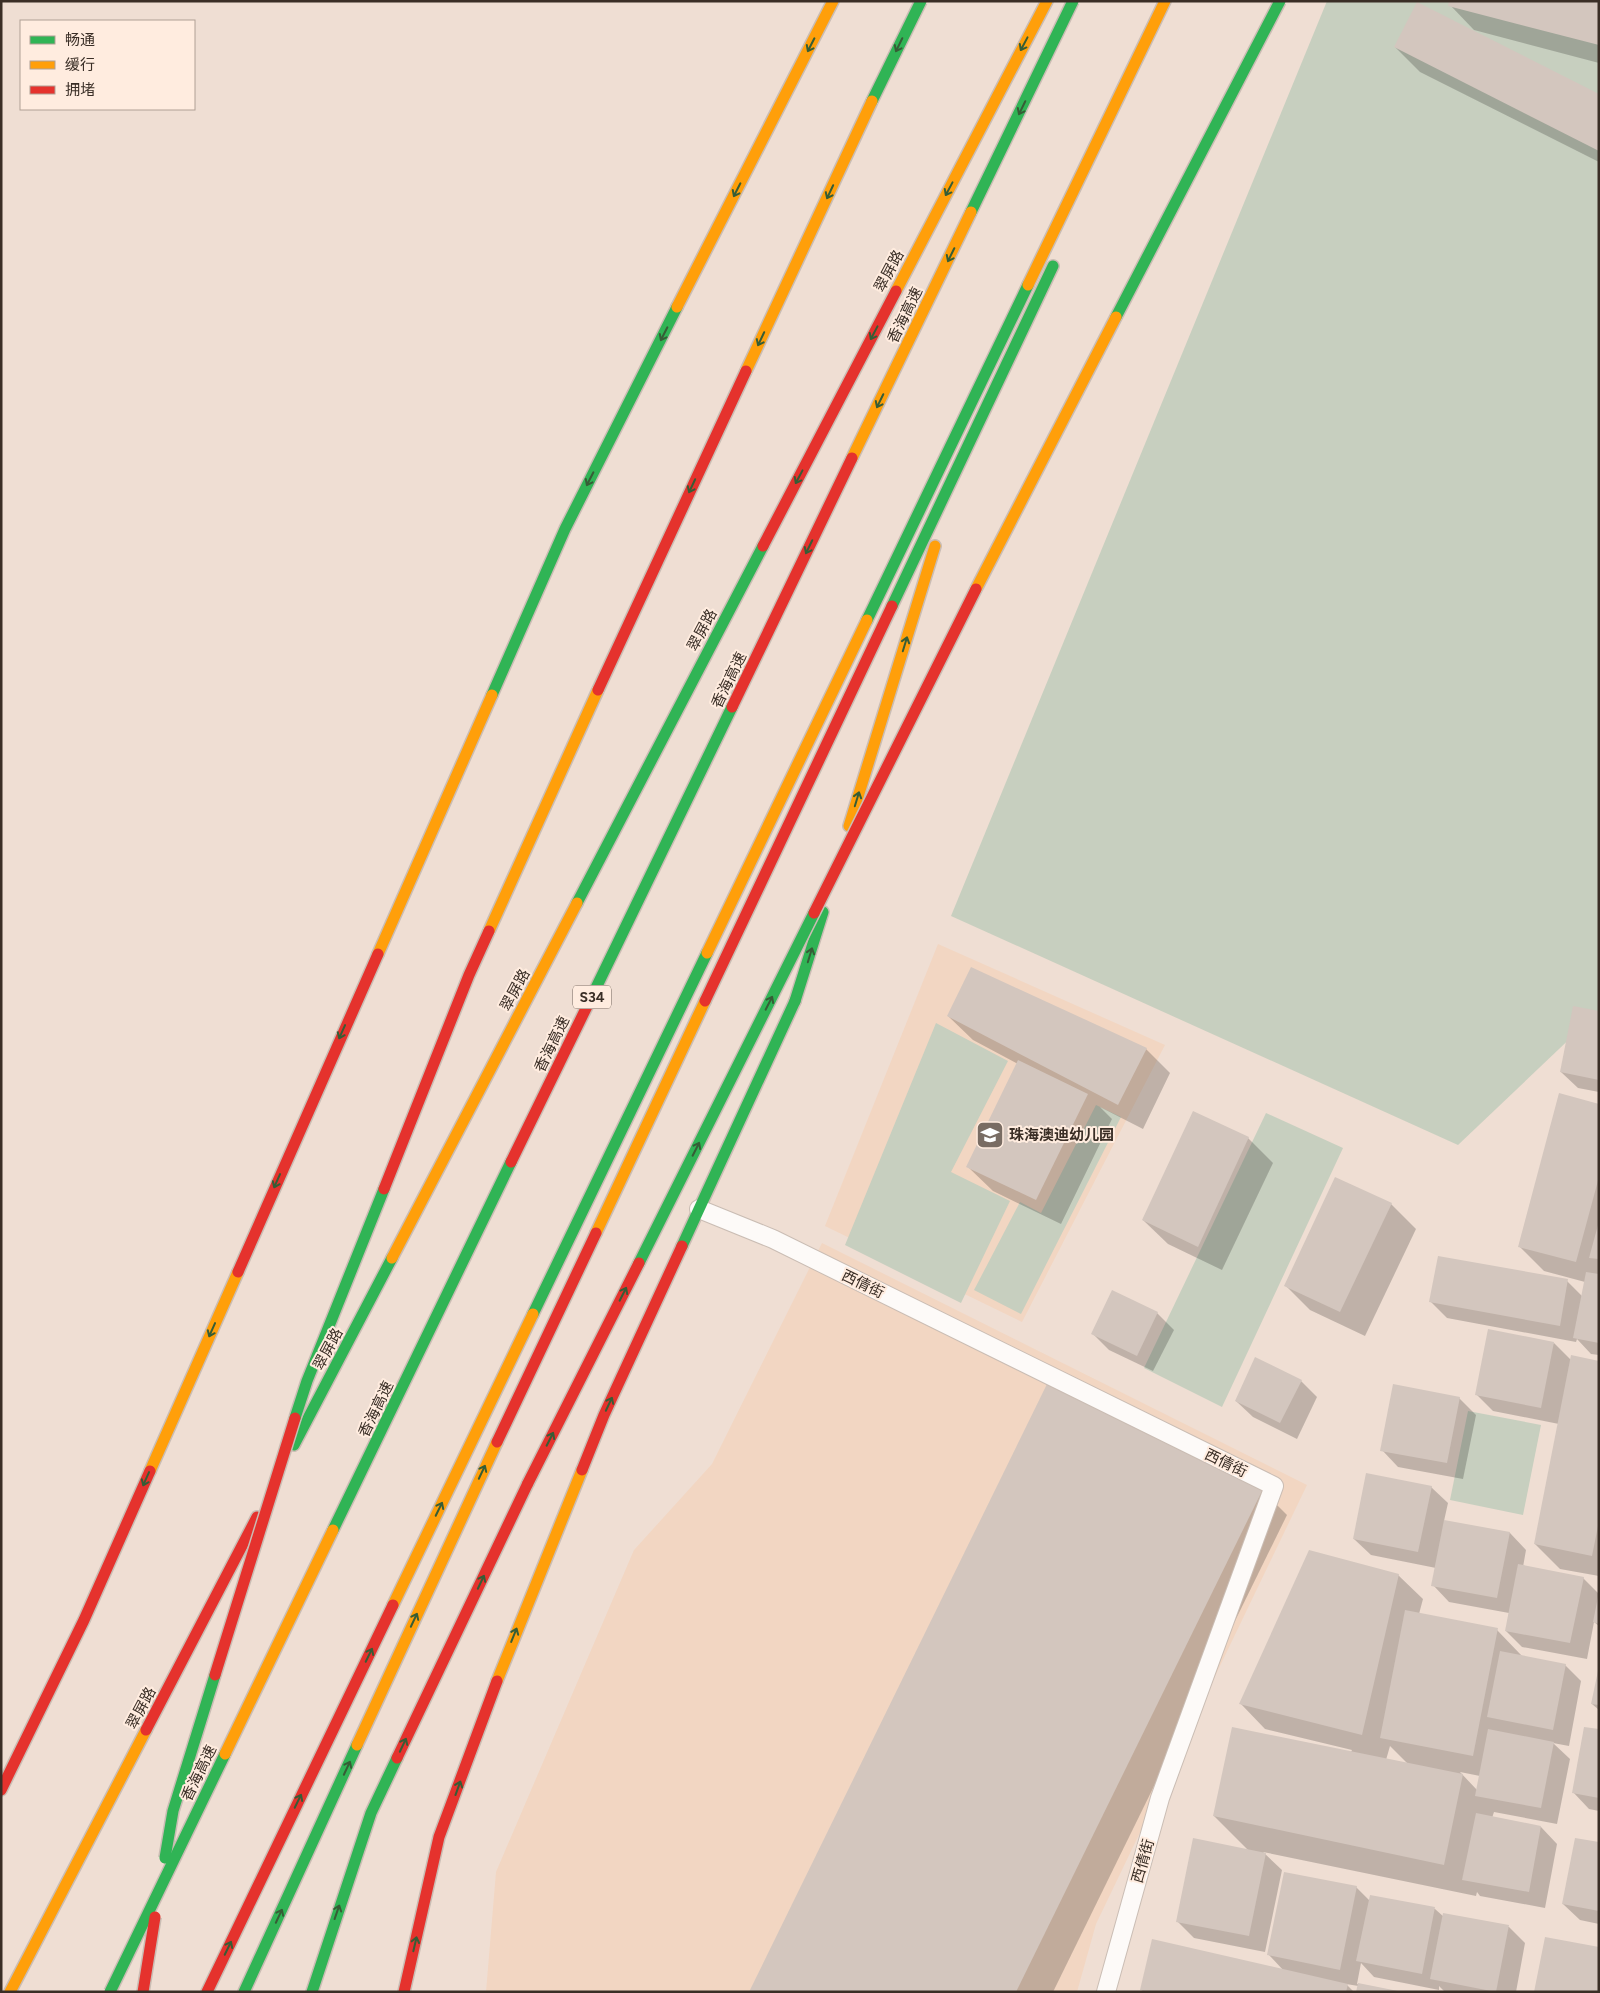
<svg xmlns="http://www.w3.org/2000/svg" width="1600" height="1993" font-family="Figtree,'Noto Sans SC',sans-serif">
	<rect width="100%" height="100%" fill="#efded3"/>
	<!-- built -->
	<g fill="#f2d6c2">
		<path d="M 938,944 L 1165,1045 L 1022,1322 L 825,1226 Z"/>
		<path d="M 822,1243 L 1307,1485 L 1096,1924 L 1077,1992 L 486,1992 L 496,1872 L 634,1550 L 712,1464 Z"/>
	</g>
	<!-- green -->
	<g fill="#c7cfbf">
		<path d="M 1327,1 L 1599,1 L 1599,1011 L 1458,1145 L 951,916 Z"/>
		<path d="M 936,1023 L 1008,1061 L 951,1172 L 1010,1201 L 961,1303 L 845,1245 Z"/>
		<path d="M 1096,1105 L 1121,1117 L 1021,1314 L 974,1290 L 1020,1202 L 1041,1213 Z"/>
		<path d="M 1266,1113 L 1343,1148 L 1222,1407 L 1144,1368 Z"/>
		<path d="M 1468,1411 L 1541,1425 L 1523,1515 L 1450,1500 Z"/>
	</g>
	<!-- shadow -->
	<g fill="#0003" fill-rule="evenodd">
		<path d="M 1599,2 L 1599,63 L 1474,30 L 1450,5 Z"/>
		<path d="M 1395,47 L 1599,95 L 1599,162 L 1420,72 Z"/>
		<path d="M 1599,1012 L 1599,1092 L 1578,1088 L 1561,1072 Z"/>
		<path d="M 948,1016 L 1146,1049 L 1170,1073 L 1143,1129 L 1100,1107 L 1112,1119 L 1061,1224 L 993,1191 L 968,1167 L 1018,1064 L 973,1040 Z"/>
		<path d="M 1599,1105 L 1599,1355 L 1591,1354 L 1577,1339 L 1576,1342 L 1447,1318 L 1431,1302 L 1567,1281 L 1582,1296 L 1585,1282 L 1544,1271 L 1519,1246 Z"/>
		<path d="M 1248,1138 L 1273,1163 L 1222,1270 L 1168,1244 L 1143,1220 Z"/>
		<path d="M 1391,1204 L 1416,1229 L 1365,1336 L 1310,1310 L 1286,1286 Z"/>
		<path d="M 1157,1313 L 1174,1330 L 1153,1371 L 1109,1350 L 1092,1333 Z"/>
		<path d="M 1554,1343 L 1571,1360 L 1599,1362 L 1599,1576 L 1560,1569 L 1535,1544 L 1559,1424 L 1493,1411 L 1477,1395 Z"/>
		<path d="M 1301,1381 L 1317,1397 L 1297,1439 L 1253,1417 L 1236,1401 Z"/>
		<path d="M 1048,1386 L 1262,1490 L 1287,1515 L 1053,1992 L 751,1992 Z"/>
		<path d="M 1459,1398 L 1476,1415 L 1463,1479 L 1398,1467 L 1382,1450 Z"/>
		<path d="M 1431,1487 L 1448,1503 L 1444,1521 L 1510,1533 L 1526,1550 L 1523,1567 L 1583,1578 L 1599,1594 L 1599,1626 L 1594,1622 L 1587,1659 L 1522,1647 L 1506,1631 L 1509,1613 L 1449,1602 L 1433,1585 L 1436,1568 L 1371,1555 L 1354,1539 Z"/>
		<path d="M 1398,1575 L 1423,1599 L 1419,1614 L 1497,1630 L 1522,1656 L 1565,1665 L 1581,1681 L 1569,1746 L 1553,1743 L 1570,1759 L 1557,1824 L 1494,1812 L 1492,1818 L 1541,1827 L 1557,1844 L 1545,1908 L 1480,1896 L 1477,1892 L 1476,1896 L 1263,1852 L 1282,1870 L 1265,1952 L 1194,1938 L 1178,1922 L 1249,1851 L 1214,1816 L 1351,1752 L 1352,1750 L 1265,1729 L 1241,1704 ZM 1390,1746 L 1408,1764 L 1386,1760 ZM 1460,1772 L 1480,1776 L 1477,1790 Z"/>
		<path d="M 1599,1673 L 1599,1710 L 1592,1704 Z"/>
		<path d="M 1599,1731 L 1599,1811 L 1589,1809 L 1573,1792 Z"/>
		<path d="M 1599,1844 L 1599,1924 L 1580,1920 L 1563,1904 Z"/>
		<path d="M 1356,1887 L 1370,1901 L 1371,1896 L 1435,1909 L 1444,1917 L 1444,1914 L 1509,1927 L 1525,1943 L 1516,1992 L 1445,1992 L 1439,1986 L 1439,1990 L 1374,1977 L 1361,1963 L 1357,1984 L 1396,1992 L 1346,1984 L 1354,1992 L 1144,1992 L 1141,1989 L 1284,1971 L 1269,1955 Z"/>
	</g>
	<!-- building -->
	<g fill="#d3c6be">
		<path d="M 1449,1 L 1599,1 L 1599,45 L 1448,6 Z"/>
		<path d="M 1417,2 L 1599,94 L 1599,151 L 1394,47 Z"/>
		<path d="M 971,967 L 1147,1048 L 1118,1105 L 947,1016 Z"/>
		<path d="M 1573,1006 L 1599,1011 L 1599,1080 L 1560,1072 Z"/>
		<path d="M 1018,1060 L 1088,1094 L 1036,1200 L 966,1167 Z"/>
		<path d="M 1559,1093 L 1599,1104 L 1599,1177 L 1576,1262 L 1518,1247 Z"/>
		<path d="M 1193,1111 L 1249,1137 L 1198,1247 L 1142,1220 Z"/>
		<path d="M 1335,1177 L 1392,1203 L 1340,1312 L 1284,1286 Z"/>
		<path d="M 1598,1225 L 1599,1225 L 1599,1259 L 1589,1258 Z"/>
		<path d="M 1438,1256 L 1568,1279 L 1560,1326 L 1429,1302 Z"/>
		<path d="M 1586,1272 L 1599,1274 L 1599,1343 L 1573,1338 Z"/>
		<path d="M 1112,1290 L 1158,1312 L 1137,1356 L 1091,1334 Z"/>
		<path d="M 1488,1329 L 1554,1342 L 1541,1408 L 1475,1395 Z"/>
		<path d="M 1571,1355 L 1599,1361 L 1599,1521 L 1592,1556 L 1534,1544 Z"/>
		<path d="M 1255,1357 L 1302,1380 L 1280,1423 L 1235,1401 Z"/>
		<path d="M 1047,1384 L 1263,1489 L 1016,1992 L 749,1992 Z"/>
		<path d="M 1393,1384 L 1460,1397 L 1447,1463 L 1380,1451 Z"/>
		<path d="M 1366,1473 L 1432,1486 L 1418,1552 L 1353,1539 Z"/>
		<path d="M 1444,1520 L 1510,1532 L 1497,1598 L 1431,1586 Z"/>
		<path d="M 1309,1550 L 1399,1574 L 1362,1735 L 1239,1704 Z"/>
		<path d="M 1518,1564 L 1584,1577 L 1570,1643 L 1505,1631 Z"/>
		<path d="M 1598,1597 L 1599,1597 L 1599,1624 L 1593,1622 Z"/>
		<path d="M 1405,1610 L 1498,1628 L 1473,1756 L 1380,1738 Z"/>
		<path d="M 1500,1651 L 1566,1664 L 1553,1730 L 1487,1717 Z"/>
		<path d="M 1598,1671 L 1599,1671 L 1599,1705 L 1591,1704 Z"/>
		<path d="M 1232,1727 L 1463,1774 L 1444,1865 L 1213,1816 Z"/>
		<path d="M 1584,1727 L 1599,1729 L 1599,1798 L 1572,1793 Z"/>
		<path d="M 1488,1729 L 1554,1742 L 1541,1808 L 1475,1796 Z"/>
		<path d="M 1476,1813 L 1541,1826 L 1529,1892 L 1462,1880 Z"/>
		<path d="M 1193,1838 L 1266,1853 L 1249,1936 L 1176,1922 Z"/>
		<path d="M 1575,1838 L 1599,1842 L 1599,1911 L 1562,1904 Z"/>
		<path d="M 1284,1872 L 1357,1886 L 1340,1970 L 1267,1955 Z"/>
		<path d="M 1370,1895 L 1435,1907 L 1422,1974 L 1356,1961 Z"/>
		<path d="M 1443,1913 L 1509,1925 L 1496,1992 L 1430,1979 Z"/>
		<path d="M 1545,1937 L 1599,1947 L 1599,1992 L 1534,1992 Z"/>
		<path d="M 1152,1939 L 1348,1984 L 1346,1992 L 1149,1992 L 1140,1990 Z"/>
		<path d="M 1358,1983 L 1398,1991 L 1398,1992 L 1356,1992 Z"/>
	</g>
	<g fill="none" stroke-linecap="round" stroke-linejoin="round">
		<!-- lane casing -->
		<g stroke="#cabdb4" stroke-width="20">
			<path id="lane" d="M 699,1209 L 773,1239 L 1274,1486 L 1160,1798 L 1106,1992"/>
		</g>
		<!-- fast casing -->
		<g stroke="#cabdb4" stroke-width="14">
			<g id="fast">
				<path d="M 892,606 L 1053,266"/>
				<path d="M 867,620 L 1028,285"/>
				<path d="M 492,695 L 565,529 L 677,307"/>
				<path d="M 577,903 L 763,546"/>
				<path d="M 795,1001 L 823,912"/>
				<path d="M 682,1246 L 795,1001"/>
				<path d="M 533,1314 L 707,953"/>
				<path d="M 294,1445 L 392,1258"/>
				<path d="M 244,1992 L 357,1745"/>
				<path d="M 312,1992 L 371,1813 L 397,1758"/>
			</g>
		</g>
		<!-- slow casing -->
		<g stroke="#cabdb4" stroke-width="14">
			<g id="slow">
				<path d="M 1028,285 L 1165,1"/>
				<path d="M 896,291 L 1047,1"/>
				<path d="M 677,307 L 833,1"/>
				<path d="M 849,826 L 935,546"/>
				<path d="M 707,953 L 867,620"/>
				<path d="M 378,954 L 492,695"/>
				<path d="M 596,1233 L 705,1001"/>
				<path d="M 392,1258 L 577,903"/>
				<path d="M 150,1471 L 238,1272"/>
				<path d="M 393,1605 L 533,1314"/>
				<path d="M 497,1681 L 582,1470"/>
				<path d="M 357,1745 L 497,1442"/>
				<path d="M 10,1992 L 146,1730"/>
			</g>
		</g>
		<!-- jam casing -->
		<g stroke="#cabdb4" stroke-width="14">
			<g id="jam">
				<path d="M 763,546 L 896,291"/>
				<path d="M 705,1001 L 892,606"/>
				<path d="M 238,1272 L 378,954"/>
				<path d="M 497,1442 L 596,1233"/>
				<path d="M 582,1470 L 604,1415 L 682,1246"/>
				<path d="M 146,1730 L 257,1517"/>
				<path d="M 397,1758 L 528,1483"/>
				<path d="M 1,1790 L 84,1620 L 150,1471"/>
				<path d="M 207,1992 L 393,1605"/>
				<path d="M 404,1992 L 439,1837 L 497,1681"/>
			</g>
		</g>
		<!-- lane -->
		<use href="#lane" stroke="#fdfaf8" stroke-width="18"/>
		<!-- fast -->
		<use href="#fast" stroke="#30b455" stroke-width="11"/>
		<!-- slow -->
		<use href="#slow" stroke="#ff9f0a" stroke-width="11"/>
		<!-- jam -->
		<use href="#jam" stroke="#e5322d" stroke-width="11"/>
		<!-- fast-bridge casing -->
		<g stroke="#cabdb4" stroke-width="14" stroke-linecap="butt">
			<g id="fast-bridge">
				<path d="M 872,101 L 921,1"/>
				<path d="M 971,212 L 1073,1"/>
				<path d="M 1116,317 L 1280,1"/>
				<path d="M 594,992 L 732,707"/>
				<path d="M 639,1263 L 814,913"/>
				<path d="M 295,1418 L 307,1381 L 384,1189"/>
				<path d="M 333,1530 L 511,1162"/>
				<path d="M 165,1858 L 173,1811 L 215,1675"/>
				<path d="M 110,1992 L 225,1754"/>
			</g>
		</g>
		<!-- slow-bridge casing -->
		<g stroke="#cabdb4" stroke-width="14" stroke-linecap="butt">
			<g id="slow-bridge">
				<path d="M 746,371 L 872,101"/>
				<path d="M 852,458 L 971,212"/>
				<path d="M 976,589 L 1116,317"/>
				<path d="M 489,931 L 598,690"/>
				<path d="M 225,1754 L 333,1530"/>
			</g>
		</g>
		<!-- jam-bridge casing -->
		<g stroke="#cabdb4" stroke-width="14" stroke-linecap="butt">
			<g id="jam-bridge">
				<path d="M 598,690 L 746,371"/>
				<path d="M 732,707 L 852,458"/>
				<path d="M 814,913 L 976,589"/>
				<path d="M 511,1162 L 594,992"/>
				<path d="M 384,1189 L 469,975 L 489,931"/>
				<path d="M 528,1483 L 639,1263"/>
				<path d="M 215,1675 L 295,1418"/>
				<path d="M 143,1992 L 155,1917"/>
			</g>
		</g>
		<!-- fast-bridge -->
		<use href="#fast-bridge" stroke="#30b455" stroke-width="11"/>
		<!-- slow-bridge -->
		<use href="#slow-bridge" stroke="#ff9f0a" stroke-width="11"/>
		<!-- jam-bridge -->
		<use href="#jam-bridge" stroke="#e5322d" stroke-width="11"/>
	</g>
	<!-- one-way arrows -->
	<defs><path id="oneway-shaft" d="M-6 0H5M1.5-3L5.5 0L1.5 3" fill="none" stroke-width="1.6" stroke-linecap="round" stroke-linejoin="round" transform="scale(1.25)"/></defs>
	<g stroke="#365d36">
		<use href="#oneway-shaft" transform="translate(1024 44) rotate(118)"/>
		<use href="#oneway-shaft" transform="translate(811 45) rotate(117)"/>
		<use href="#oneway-shaft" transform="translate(899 45) rotate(116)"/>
		<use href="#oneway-shaft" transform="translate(1022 108) rotate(116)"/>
		<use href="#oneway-shaft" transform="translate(949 189) rotate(118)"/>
		<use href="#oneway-shaft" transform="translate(737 190) rotate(117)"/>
		<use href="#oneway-shaft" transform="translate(830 192) rotate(115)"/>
		<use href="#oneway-shaft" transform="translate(951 255) rotate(116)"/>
		<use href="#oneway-shaft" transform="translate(874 333) rotate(118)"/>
		<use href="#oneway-shaft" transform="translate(664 334) rotate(117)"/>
		<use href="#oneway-shaft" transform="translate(761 339) rotate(115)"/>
		<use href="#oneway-shaft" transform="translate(880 401) rotate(116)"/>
		<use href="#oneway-shaft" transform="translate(799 477) rotate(118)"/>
		<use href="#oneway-shaft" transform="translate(590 479) rotate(117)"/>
		<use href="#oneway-shaft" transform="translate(692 486) rotate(115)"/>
		<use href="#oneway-shaft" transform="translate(809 547) rotate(116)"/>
		<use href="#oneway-shaft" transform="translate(905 644) rotate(-73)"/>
		<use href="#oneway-shaft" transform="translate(857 799) rotate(-73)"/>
		<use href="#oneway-shaft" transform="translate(810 955) rotate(-73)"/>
		<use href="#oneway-shaft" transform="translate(769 1003) rotate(-63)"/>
		<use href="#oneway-shaft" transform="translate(342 1032) rotate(114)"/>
		<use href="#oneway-shaft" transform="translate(696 1149) rotate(-63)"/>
		<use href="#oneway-shaft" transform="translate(277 1181) rotate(114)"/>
		<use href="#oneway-shaft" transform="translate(623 1294) rotate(-63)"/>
		<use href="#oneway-shaft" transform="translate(212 1330) rotate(114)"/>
		<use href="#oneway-shaft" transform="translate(609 1404) rotate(-65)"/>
		<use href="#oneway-shaft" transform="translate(550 1439) rotate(-63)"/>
		<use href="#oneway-shaft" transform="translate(482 1472) rotate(-65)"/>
		<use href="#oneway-shaft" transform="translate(146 1479) rotate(114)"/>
		<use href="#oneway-shaft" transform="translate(439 1509) rotate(-64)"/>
		<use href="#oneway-shaft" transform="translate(481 1582) rotate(-65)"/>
		<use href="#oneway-shaft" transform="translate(414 1620) rotate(-65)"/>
		<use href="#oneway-shaft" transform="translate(514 1635) rotate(-68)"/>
		<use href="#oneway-shaft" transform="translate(369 1655) rotate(-64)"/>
		<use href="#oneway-shaft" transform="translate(403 1745) rotate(-65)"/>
		<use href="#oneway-shaft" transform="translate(347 1768) rotate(-65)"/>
		<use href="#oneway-shaft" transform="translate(458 1788) rotate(-70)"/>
		<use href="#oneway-shaft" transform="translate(298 1801) rotate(-64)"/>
		<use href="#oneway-shaft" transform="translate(337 1912) rotate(-71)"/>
		<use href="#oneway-shaft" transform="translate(279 1916) rotate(-65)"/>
		<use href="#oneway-shaft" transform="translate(415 1944) rotate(-77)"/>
		<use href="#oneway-shaft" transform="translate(228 1948) rotate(-64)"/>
	</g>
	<!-- icons -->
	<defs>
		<g id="school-square" transform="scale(1.4375)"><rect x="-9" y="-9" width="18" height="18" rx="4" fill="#796c63" stroke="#ffecdf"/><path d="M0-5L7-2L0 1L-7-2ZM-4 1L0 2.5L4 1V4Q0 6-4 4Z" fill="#fff"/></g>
	</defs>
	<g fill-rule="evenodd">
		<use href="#school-square" x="990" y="1135"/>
	</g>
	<g text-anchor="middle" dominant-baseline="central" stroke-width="4" stroke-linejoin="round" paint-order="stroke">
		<!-- shield labels -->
		<rect fill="#ffecdf" stroke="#75675e" stroke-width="1" x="573" y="985.5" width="38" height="23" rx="4"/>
		<g font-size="14" font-weight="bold" fill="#3a2e26">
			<text x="592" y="997">S34</text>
		</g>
		<!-- street labels -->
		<g font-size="15" fill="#3a2e26" stroke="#ffecdf">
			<text transform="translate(889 271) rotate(-62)">翠屏路</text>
			<text transform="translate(905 315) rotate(-64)">香海高速</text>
			<text transform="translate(702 630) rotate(-62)">翠屏路</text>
			<text transform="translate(729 680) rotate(-64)">香海高速</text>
			<text transform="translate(515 990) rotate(-62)">翠屏路</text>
			<text transform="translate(552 1044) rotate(-64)">香海高速</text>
			<text transform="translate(863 1284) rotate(26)">西倩街</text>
			<text transform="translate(328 1349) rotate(-62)">翠屏路</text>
			<text transform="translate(376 1409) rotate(-64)">香海高速</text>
			<text transform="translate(1226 1463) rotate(26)">西倩街</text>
			<text transform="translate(141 1708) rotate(-62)">翠屏路</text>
			<text transform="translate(199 1773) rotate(-64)">香海高速</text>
			<text transform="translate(1143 1861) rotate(-74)">西倩街</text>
		</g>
		<!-- poi labels -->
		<g font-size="15" font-weight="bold" fill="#3a2e26" stroke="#ffecdf" text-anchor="start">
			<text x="1009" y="1135">珠海澳迪幼儿园</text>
		</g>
	</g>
	<!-- border -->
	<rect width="1600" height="1993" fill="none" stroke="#3a2e26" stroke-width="5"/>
	<!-- legend -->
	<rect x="20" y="20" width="175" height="90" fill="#ffecdf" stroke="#b0a095"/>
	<rect x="30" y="36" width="25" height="8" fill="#30b455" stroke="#b0a095"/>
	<text x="65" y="45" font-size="15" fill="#3a2e26">畅通</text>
	<rect x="30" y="61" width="25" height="8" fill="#ff9f0a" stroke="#b0a095"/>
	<text x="65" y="70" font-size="15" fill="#3a2e26">缓行</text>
	<rect x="30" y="86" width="25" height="8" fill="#e5322d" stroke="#b0a095"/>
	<text x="65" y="95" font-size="15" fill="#3a2e26">拥堵</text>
</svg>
